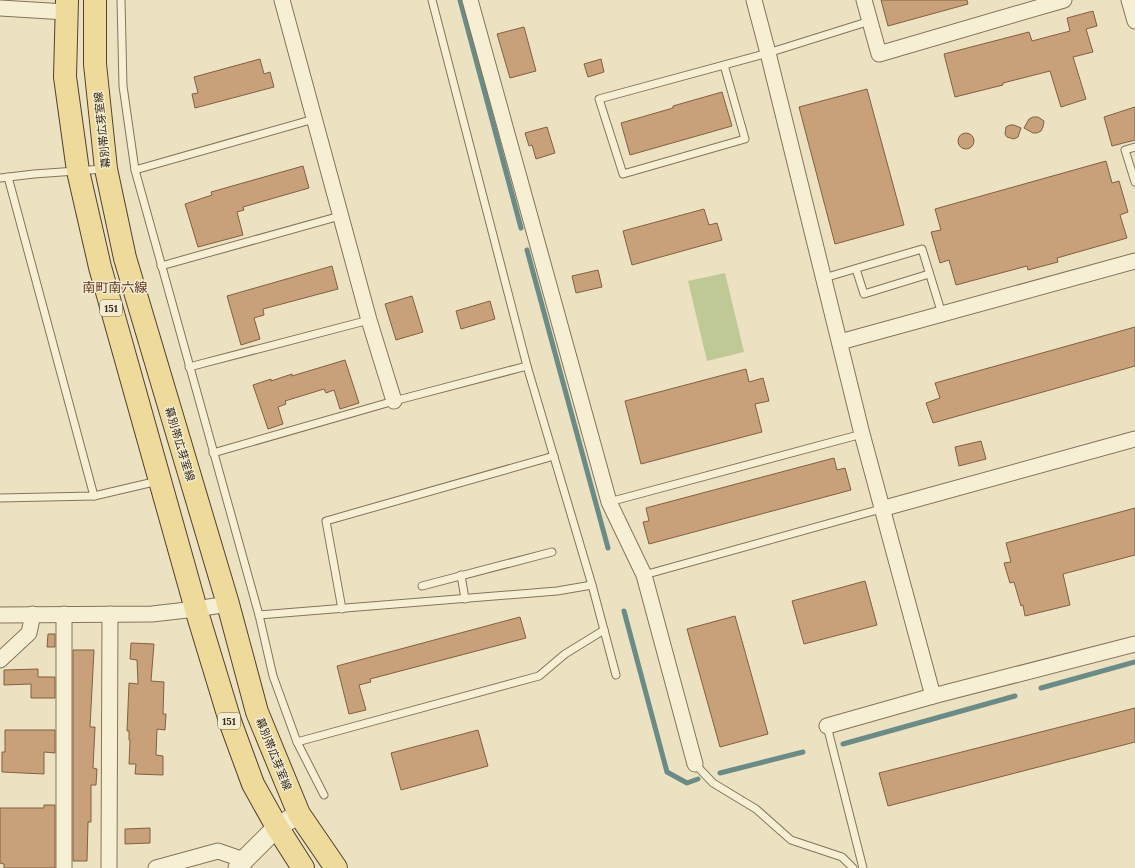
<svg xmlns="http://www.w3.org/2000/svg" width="1135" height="868" font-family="Lora,'Noto Sans JP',serif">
	<rect width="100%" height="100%" fill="#ece2c1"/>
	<!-- green -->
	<path fill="#bfc996" d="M 725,273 L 744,352 L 707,361 L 688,281 Z"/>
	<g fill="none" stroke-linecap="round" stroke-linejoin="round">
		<!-- stream -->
		<g stroke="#6b8c86" stroke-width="5">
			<path d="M 460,0 L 521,228"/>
			<path d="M 527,250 L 608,548"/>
			<path d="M 624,611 L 667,772 L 687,783 L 698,779"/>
			<path d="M 1041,688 L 1135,662"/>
			<path d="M 843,744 L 1015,696"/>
			<path d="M 720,773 L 803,752"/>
		</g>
	</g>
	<!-- building -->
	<g fill="#c8a079" stroke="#826041">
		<path d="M 881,0 L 967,0 L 968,4 L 888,26 Z"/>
		<path d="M 1093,11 L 1097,26 L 1086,29 L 1093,52 L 1073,57 L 1086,99 L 1061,107 L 1050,71 L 1003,83 L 1003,85 L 955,97 L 944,54 L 1029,32 L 1032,41 L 1070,31 L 1067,18 Z"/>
		<path d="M 524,27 L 536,71 L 510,78 L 497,34 Z"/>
		<path d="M 260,59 L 264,74 L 270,72 L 274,87 L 195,108 L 192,94 L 198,93 L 194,77 Z"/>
		<path d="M 601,59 L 604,72 L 588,77 L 584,64 Z"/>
		<path d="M 867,89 L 904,225 L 835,244 L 799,107 Z"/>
		<path d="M 722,92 L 732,126 L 630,155 L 621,123 L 673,108 L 673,106 Z"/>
		<path d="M 1135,107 L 1135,140 L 1112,146 L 1104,117 Z"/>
		<path d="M 1033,117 L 1038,117 L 1044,121 L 1043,127 L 1041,131 L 1037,133 L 1033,133 L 1024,128 L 1029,119 Z"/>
		<path d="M 1010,125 L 1014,125 L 1021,128 L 1018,137 L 1014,139 L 1007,137 L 1005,134 L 1006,127 Z"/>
		<path d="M 547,127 L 555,153 L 536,159 L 532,145 L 529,146 L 525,133 Z"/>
		<circle cx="966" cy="141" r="8"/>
		<path d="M 1106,161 L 1112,183 L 1119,181 L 1128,212 L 1120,215 L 1127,238 L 1057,258 L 1058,262 L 1028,270 L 1027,266 L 956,285 L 949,260 L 940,263 L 931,232 L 941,230 L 935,209 Z"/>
		<path d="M 303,166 L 309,188 L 243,207 L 244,210 L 237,212 L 243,235 L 198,247 L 185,204 L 212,195 L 211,192 Z"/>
		<path d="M 704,209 L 709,225 L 717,223 L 722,240 L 632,265 L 623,231 Z"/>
		<path d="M 332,266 L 338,289 L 263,309 L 264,315 L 254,318 L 260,339 L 241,345 L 227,296 Z"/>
		<path d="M 598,270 L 602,287 L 576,293 L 572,276 Z"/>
		<path d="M 412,296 L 423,332 L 396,340 L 385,304 Z"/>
		<path d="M 490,301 L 495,319 L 461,329 L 456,311 Z"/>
		<path d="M 1135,327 L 1135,366 L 933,423 L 926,403 L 940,398 L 935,383 Z"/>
		<path d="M 345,360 L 359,403 L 340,409 L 334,390 L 326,393 L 324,389 L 285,401 L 286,404 L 278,407 L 283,424 L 268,429 L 253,385 L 271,379 L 271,381 L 292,374 L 292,376 Z"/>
		<path d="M 746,369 L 749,382 L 763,378 L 769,401 L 755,404 L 762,432 L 641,464 L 625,401 Z"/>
		<path d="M 981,441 L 986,459 L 959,466 L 955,447 Z"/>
		<path d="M 834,458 L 837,470 L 845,468 L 851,490 L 649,544 L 643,522 L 649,521 L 646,508 Z"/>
		<path d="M 1135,508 L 1135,555 L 1063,574 L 1070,605 L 1025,616 L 1023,605 L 1021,606 L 1014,582 L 1010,583 L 1004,563 L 1011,562 L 1006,543 Z"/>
		<path d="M 865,581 L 877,625 L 804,644 L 792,601 Z"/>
		<path d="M 735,616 L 768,734 L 720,747 L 687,629 Z"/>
		<path d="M 520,617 L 526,638 L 370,679 L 371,682 L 359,685 L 366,710 L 349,714 L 337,666 Z"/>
		<path d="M 48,634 L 55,634 L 55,647 L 47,647 Z"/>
		<path d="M 131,643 L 154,644 L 151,681 L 164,682 L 163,714 L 166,714 L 165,730 L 157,729 L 156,755 L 163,756 L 163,775 L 135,774 L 136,764 L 129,764 L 130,740 L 129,740 L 129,731 L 127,731 L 129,683 L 138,684 L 137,660 L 130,659 Z"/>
		<path d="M 73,650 L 94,650 L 90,727 L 95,727 L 93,768 L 97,769 L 96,785 L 91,785 L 91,822 L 88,822 L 87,861 L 73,861 Z"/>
		<path d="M 38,669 L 38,677 L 55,677 L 55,698 L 31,698 L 31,684 L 4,685 L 4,670 Z"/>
		<path d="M 1135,708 L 1135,742 L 888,806 L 879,773 Z"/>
		<path d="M 5,730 L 55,730 L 55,753 L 44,752 L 44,774 L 2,772 L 2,752 L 5,752 Z"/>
		<path d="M 478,730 L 488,766 L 401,790 L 391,753 Z"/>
		<path d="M 44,805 L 55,805 L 55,868 L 4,868 L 4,864 L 0,863 L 0,808 L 44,808 Z"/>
		<path d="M 150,828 L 150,843 L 125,844 L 125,829 Z"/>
	</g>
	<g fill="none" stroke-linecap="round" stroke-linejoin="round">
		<!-- service casing -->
		<g stroke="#84745a" stroke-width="9">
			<g id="service">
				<path d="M 121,0 L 123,86 L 135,170 L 259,615 L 273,676 L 297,742 L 324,795"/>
				<path d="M 432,0 L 527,366 L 592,585 L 616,675"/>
				<path d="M 724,65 L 745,139 L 623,174 L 599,99 L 768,53 L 870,21"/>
				<path d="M 1135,147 L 1125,150 L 1135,182"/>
				<path d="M 135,170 L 314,119"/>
				<path d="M 8,177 L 94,496"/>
				<path d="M 0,178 L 34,174 L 104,169"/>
				<path d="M 161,266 L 340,216"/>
				<path d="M 856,269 L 864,294 L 929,274"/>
				<path d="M 824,278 L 922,249 L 942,314"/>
				<path d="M 189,367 L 369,320"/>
				<path d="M 213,453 L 394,401 L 527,366"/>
				<path d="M 0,498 L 94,496 L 158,481"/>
				<path d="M 609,502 L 862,434"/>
				<path d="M 461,575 L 465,599"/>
				<path d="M 644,575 L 881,509"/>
				<path d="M 422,586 L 552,552"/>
				<path d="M 342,609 L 326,521 L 554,456"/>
				<path d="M 259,615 L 557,591 L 592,585"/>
				<path d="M 827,726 L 863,868"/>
				<path d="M 297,742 L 539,676 L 565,654 L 604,630"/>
				<path d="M 695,764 L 713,783 L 756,809 L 791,840 L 842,857 L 853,868"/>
			</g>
		</g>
		<!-- minor casing -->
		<g stroke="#84745a" stroke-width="17">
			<g id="minor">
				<path d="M 282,0 L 369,320 L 394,401"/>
				<path d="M 470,0 L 609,502 L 644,575 L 695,764"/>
				<path d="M 754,0 L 768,53 L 862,434 L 933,696"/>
				<path d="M 864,0 L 879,54 L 1064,0"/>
				<path d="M 1129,0 L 1135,21"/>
				<path d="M 0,8 L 66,12"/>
				<path d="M 840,342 L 1135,261"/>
				<path d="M 881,509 L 1135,439"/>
				<path d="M 0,615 L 152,614 L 196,609 L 228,604"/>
				<path d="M 0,660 L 29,633 L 33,614"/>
				<path d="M 827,726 L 933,696 L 1135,644"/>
				<path d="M 64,868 L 64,614"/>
				<path d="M 109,868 L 110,614"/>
				<path d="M 156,868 L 218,851 L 244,860"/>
			</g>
		</g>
		<!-- tertiary casing -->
		<g stroke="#84745a" stroke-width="21">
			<path id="tertiary" d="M 238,868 L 244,860 L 277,827 L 299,814"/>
		</g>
		<!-- primary casing -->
		<g stroke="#52422e" stroke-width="24">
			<g id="primary">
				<path d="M 67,0 L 65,77 L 78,171 L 100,267 L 196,609 L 231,724 L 253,784 L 277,827 L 303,868"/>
				<path d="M 95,0 L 95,64 L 106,169 L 125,258 L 228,604 L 257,712 L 299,814 L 336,868"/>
			</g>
		</g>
		<!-- service -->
		<use href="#service" stroke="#f7efd4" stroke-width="7"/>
		<!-- minor -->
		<use href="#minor" stroke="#f7efd4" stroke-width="15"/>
		<!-- tertiary -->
		<use href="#tertiary" stroke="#f7efd4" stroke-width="19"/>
		<!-- primary -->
		<use href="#primary" stroke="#eeda9a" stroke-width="22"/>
	</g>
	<g text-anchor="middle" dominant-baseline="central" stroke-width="3" stroke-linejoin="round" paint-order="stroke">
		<!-- shield labels -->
		<g fill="#f3ecd1" stroke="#6e6453" stroke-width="1">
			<rect x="100" y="300" width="22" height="16" rx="3"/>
			<rect x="218" y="713" width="22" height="16" rx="3"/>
		</g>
		<g font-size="10" font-weight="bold" fill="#352a1d">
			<text x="111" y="308">151</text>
			<text x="229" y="721">151</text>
		</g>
		<!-- street labels -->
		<g font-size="11" fill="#352a1d" stroke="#f3ecd1">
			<text transform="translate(102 130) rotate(-96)">幕別帯広芽室線</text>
			<text transform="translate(180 444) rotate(73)">幕別帯広芽室線</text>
			<text transform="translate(274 754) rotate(68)">幕別帯広芽室線</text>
		</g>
		<!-- quarter labels -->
		<g font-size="13" fill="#5f311f" stroke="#f3ecd1">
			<text x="115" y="287">南町南六線</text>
		</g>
	</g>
</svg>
